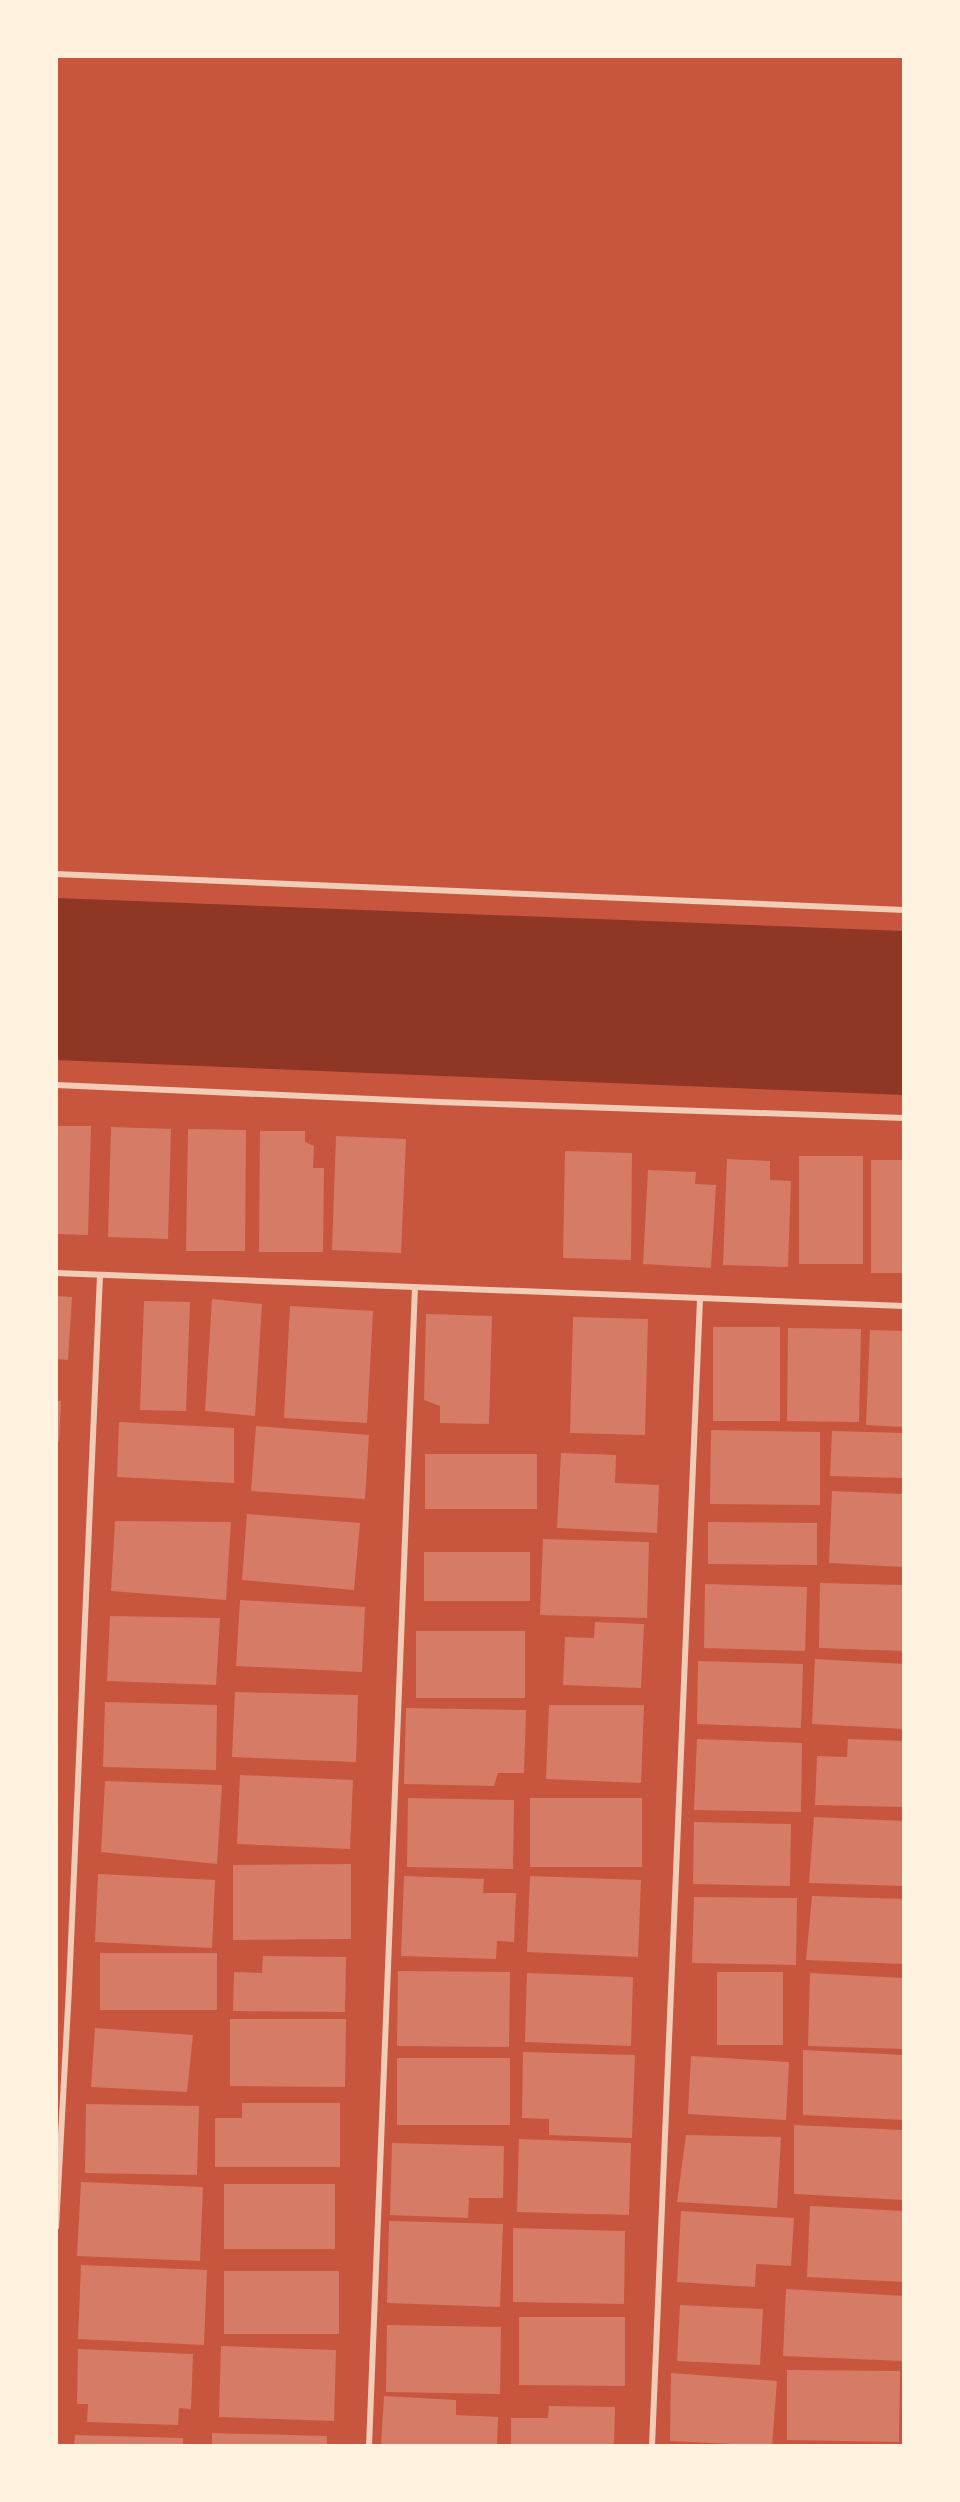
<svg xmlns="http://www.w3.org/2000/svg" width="960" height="2502" font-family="'Crimson Pro',serif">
	<rect width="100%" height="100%" fill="#c8553d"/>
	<!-- water -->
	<path fill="#8f3625" d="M 56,898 L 904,931 L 904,1095 L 56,1060 Z"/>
	<!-- building -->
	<g fill="#d67c66">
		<path d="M 56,1126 L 91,1126 L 88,1235 L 56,1234 Z"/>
		<path d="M 111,1127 L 171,1129 L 168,1239 L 108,1237 Z"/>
		<path d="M 188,1129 L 246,1130 L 245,1251 L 186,1251 Z"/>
		<path d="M 260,1131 L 305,1131 L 305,1142 L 314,1146 L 313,1168 L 324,1168 L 323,1252 L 259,1252 Z"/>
		<path d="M 336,1136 L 406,1139 L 401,1253 L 332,1250 Z"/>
		<path d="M 565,1151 L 632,1153 L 631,1260 L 563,1258 Z"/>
		<rect x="799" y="1156" width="64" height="108"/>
		<path d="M 727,1159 L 770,1161 L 770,1180 L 791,1181 L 788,1267 L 723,1265 Z"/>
		<rect x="871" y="1160" width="33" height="113"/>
		<path d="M 648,1170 L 696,1172 L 695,1184 L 716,1185 L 711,1268 L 643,1264 Z"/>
		<path d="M 56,1296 L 72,1297 L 68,1360 L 56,1359 Z"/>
		<path d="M 212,1299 L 262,1304 L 255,1416 L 205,1411 Z"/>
		<path d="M 144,1301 L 190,1302 L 186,1411 L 140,1410 Z"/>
		<path d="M 290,1306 L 373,1311 L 367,1423 L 284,1418 Z"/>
		<path d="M 426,1314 L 492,1316 L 489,1424 L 440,1423 L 440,1406 L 424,1400 Z"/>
		<path d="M 573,1317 L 648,1319 L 645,1435 L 570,1433 Z"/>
		<rect x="713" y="1327" width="67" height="94"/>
		<path d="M 788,1328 L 861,1329 L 859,1422 L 787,1421 Z"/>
		<path d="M 870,1330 L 904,1331 L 904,1427 L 866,1425 Z"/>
		<path d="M 56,1401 L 61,1401 L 59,1442 L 56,1441 Z"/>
		<path d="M 119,1422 L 234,1428 L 234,1483 L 117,1477 Z"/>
		<path d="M 256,1426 L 369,1435 L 365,1499 L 251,1491 Z"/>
		<path d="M 711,1430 L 820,1432 L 820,1505 L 710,1504 Z"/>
		<path d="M 832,1431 L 904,1433 L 904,1478 L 830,1476 Z"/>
		<path d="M 561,1453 L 616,1455 L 615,1483 L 659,1485 L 657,1533 L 557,1528 Z"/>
		<rect x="425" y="1454" width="112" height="55"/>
		<path d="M 832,1491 L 904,1494 L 904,1567 L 829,1563 Z"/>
		<path d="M 247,1514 L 360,1523 L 354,1590 L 242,1580 Z"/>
		<path d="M 115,1521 L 231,1522 L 226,1600 L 111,1591 Z"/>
		<path d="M 708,1522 L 817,1523 L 817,1565 L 708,1564 Z"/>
		<path d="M 543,1539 L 649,1542 L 647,1618 L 540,1615 Z"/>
		<rect x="424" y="1552" width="106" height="49"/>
		<path d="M 820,1583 L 904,1585 L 904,1651 L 819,1648 Z"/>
		<path d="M 705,1584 L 807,1587 L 805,1651 L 704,1648 Z"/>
		<path d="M 240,1600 L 365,1607 L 362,1672 L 236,1666 Z"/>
		<path d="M 110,1616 L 220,1618 L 216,1685 L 107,1681 Z"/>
		<path d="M 595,1622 L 644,1624 L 641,1688 L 563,1685 L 565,1637 L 594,1638 Z"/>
		<rect x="416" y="1631" width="109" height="67"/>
		<path d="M 815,1659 L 904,1664 L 904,1729 L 812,1724 Z"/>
		<path d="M 698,1661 L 803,1664 L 801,1728 L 697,1724 Z"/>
		<path d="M 235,1692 L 358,1695 L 356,1762 L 232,1757 Z"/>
		<path d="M 105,1702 L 217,1705 L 216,1770 L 103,1767 Z"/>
		<path d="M 549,1705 L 644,1705 L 641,1783 L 546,1779 Z"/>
		<path d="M 406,1708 L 526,1710 L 524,1773 L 498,1773 L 494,1786 L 404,1784 Z"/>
		<path d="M 697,1739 L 802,1743 L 801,1812 L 694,1810 Z"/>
		<path d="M 848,1739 L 904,1741 L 904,1807 L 815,1805 L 817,1756 L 847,1757 Z"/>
		<path d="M 240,1775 L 353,1780 L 350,1849 L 237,1844 Z"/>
		<path d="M 105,1781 L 222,1785 L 217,1864 L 101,1852 Z"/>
		<path d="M 408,1798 L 514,1800 L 513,1869 L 407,1867 Z"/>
		<rect x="530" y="1798" width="112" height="69"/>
		<path d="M 814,1817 L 904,1821 L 904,1886 L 809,1883 Z"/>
		<path d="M 694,1822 L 791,1824 L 790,1886 L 693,1884 Z"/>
		<path d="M 351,1864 L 351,1939 L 233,1940 L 233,1865 Z"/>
		<path d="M 98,1874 L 215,1880 L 212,1948 L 95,1942 Z"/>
		<path d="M 404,1876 L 484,1879 L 483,1893 L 516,1893 L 514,1942 L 497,1941 L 496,1959 L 401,1956 Z"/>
		<path d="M 530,1876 L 641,1880 L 638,1957 L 527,1952 Z"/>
		<path d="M 812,1896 L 904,1899 L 904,1964 L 806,1960 Z"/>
		<path d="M 694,1897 L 797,1898 L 796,1965 L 692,1963 Z"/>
		<rect x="100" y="1953" width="117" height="57"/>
		<path d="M 263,1956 L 346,1957 L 345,2012 L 233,2011 L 234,1972 L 262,1973 Z"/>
		<path d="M 398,1971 L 510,1972 L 509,2047 L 397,2046 Z"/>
		<rect x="717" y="1972" width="66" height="73"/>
		<path d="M 527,1973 L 633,1977 L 631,2046 L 525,2042 Z"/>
		<path d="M 810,1973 L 904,1978 L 904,2049 L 808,2046 Z"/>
		<path d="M 230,2019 L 346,2019 L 345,2087 L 230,2086 Z"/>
		<path d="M 95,2028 L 193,2035 L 187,2092 L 91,2087 Z"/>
		<path d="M 803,2050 L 904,2055 L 904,2120 L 803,2115 Z"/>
		<path d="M 523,2052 L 635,2055 L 632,2138 L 549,2135 L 549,2119 L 522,2118 Z"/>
		<path d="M 691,2056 L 789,2062 L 786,2120 L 688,2114 Z"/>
		<rect x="397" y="2058" width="113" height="67"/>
		<path d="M 242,2103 L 340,2103 L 340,2167 L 215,2167 L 215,2118 L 242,2118 Z"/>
		<path d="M 86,2104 L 199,2106 L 197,2175 L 85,2173 Z"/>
		<path d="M 794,2125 L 904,2130 L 904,2200 L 794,2194 Z"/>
		<path d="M 686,2135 L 781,2137 L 777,2208 L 677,2202 Z"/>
		<path d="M 519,2139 L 631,2143 L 629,2215 L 517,2212 Z"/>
		<path d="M 392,2143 L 504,2146 L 503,2198 L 469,2198 L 468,2218 L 390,2215 Z"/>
		<path d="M 81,2182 L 203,2187 L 200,2261 L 77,2256 Z"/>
		<rect x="224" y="2184" width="111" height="65"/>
		<path d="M 810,2206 L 904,2211 L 904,2282 L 807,2277 Z"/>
		<path d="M 681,2211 L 794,2218 L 791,2266 L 756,2264 L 755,2287 L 677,2282 Z"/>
		<path d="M 389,2221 L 503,2224 L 500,2307 L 387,2303 Z"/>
		<path d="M 513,2228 L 625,2231 L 624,2304 L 513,2302 Z"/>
		<path d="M 81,2265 L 207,2270 L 204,2345 L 78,2339 Z"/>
		<rect x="224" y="2271" width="115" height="63"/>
		<path d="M 786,2289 L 904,2296 L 903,2361 L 783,2356 Z"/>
		<path d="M 680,2305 L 763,2309 L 760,2365 L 677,2361 Z"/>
		<path d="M 519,2317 L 625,2317 L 625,2386 L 519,2385 Z"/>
		<path d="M 387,2325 L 501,2327 L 500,2394 L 386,2392 Z"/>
		<path d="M 221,2346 L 336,2350 L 334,2421 L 219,2417 Z"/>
		<path d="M 78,2349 L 193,2354 L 191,2409 L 179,2408 L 178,2425 L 87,2422 L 88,2404 L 77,2404 Z"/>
		<path d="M 787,2370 L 900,2371 L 899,2442 L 787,2440 Z"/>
		<path d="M 671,2373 L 777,2381 L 772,2446 L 670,2441 Z"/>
		<path d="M 384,2396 L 456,2400 L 456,2415 L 498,2417 L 497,2446 L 381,2446 Z"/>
		<path d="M 549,2406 L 615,2407 L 614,2446 L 511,2446 L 511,2418 L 548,2418 Z"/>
		<path d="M 212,2433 L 327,2436 L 327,2446 L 212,2446 Z"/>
		<path d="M 75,2435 L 183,2438 L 183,2446 L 74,2446 Z"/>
	</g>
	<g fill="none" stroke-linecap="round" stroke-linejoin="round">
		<!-- service -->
		<g stroke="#f1ccb7" stroke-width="6">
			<path d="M 56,874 L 904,910"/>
			<path d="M 56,1085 L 439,1102 L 904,1118"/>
			<path d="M 56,1273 L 904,1306"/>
			<path d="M 56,2227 L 69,1988 L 100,1275"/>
			<path d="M 369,2446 L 415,1287"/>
			<path d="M 652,2446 L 700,1299"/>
		</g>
	</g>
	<!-- border -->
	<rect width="960" height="2502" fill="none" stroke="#fff3e0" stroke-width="116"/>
</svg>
